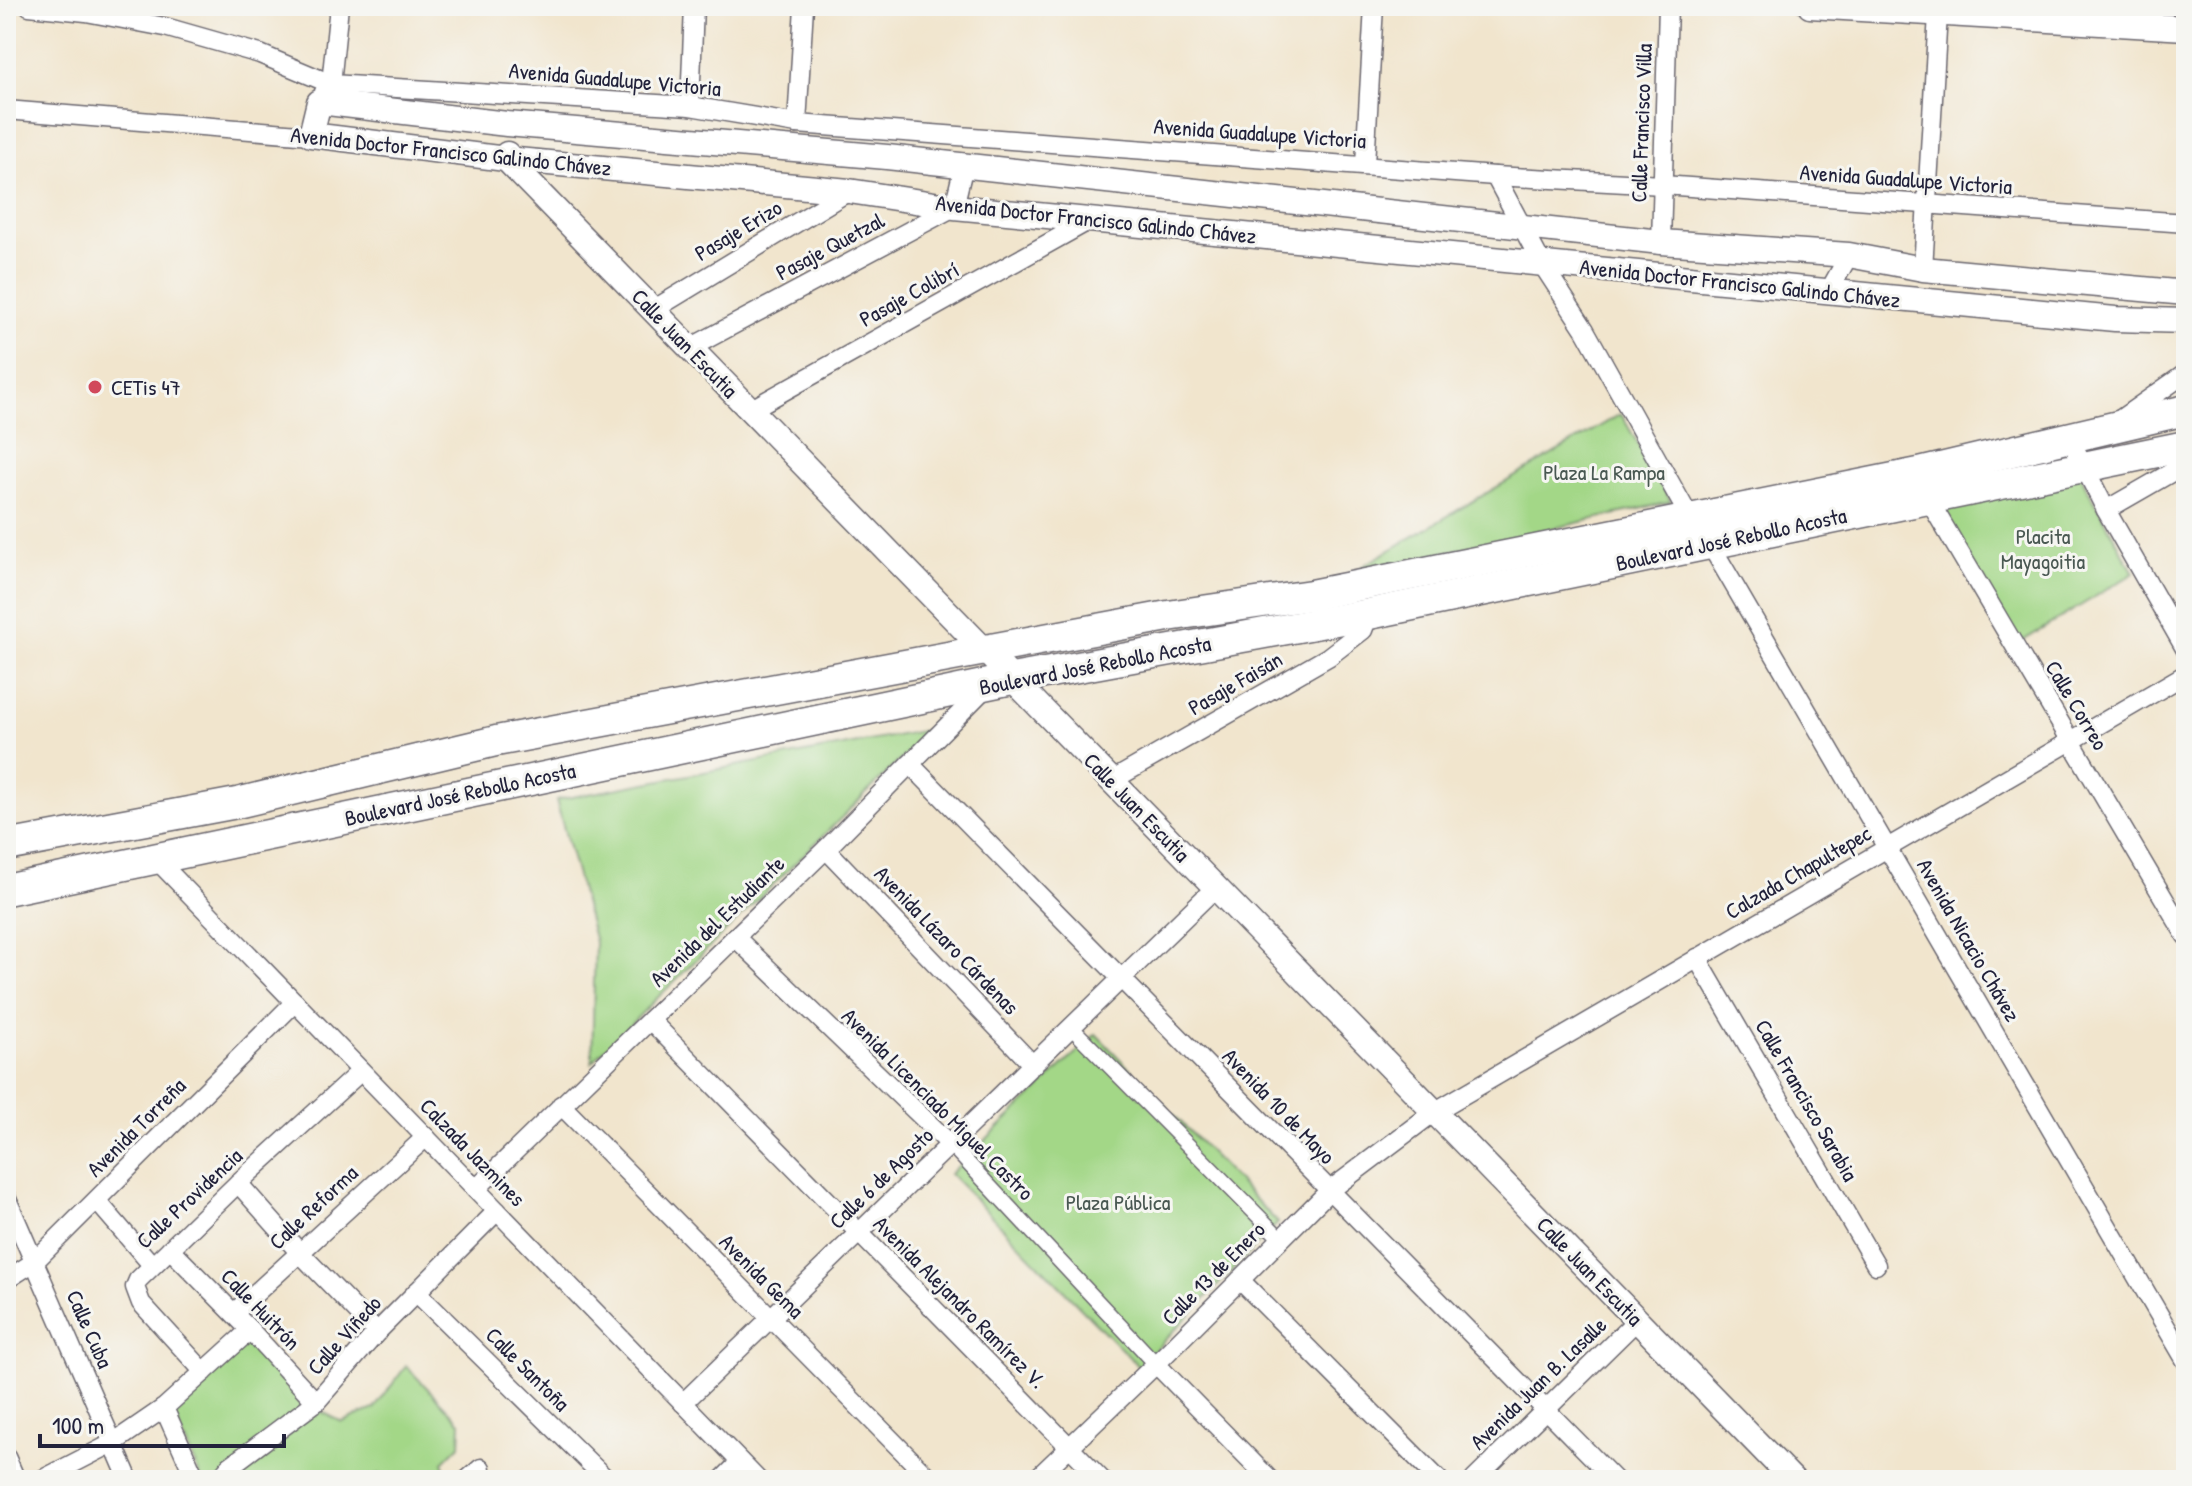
<svg xmlns="http://www.w3.org/2000/svg" width="2192" height="1486" font-family="'Patrick Hand',sans-serif">
	<rect width="100%" height="100%" fill="#f6f6f2"/>
	<filter id="ink" filterUnits="userSpaceOnUse"><feTurbulence type="fractalNoise" baseFrequency=".0125" numOctaves="2"/><feDisplacementMap in="SourceGraphic" scale="16" xChannelSelector="R" yChannelSelector="G"/><feConvolveMatrix kernelMatrix="1 2 1 2 8 2 1 2 1" color-interpolation-filters="sRGB"/></filter>
	<filter id="wash" filterUnits="userSpaceOnUse"><feTurbulence type="fractalNoise" baseFrequency=".006" numOctaves="4" result="noise"/><feDisplacementMap in="SourceGraphic" scale="32" xChannelSelector="R" yChannelSelector="G"/><feGaussianBlur stdDeviation="1.8" result="paint"/><feColorMatrix in="noise" values="0 0 0 0 0 0 0 0 0 0 0 0 0 0 0 0 0 1.4 0 .05"/><feComposite in="paint" operator="in"/></filter>
	<g filter="url(#wash)">
		<rect width="100%" height="100%" fill="#f1e5cd"/>
		<!-- green -->
		<g fill="#a3d787" stroke="#627c61" stroke-width="2">
			<path d="M 1621,414 L 1671,502 L 1351,573 Z"/>
			<path d="M 2078,471 L 2134,573 L 2016,645 L 1932,500 Z"/>
			<path d="M 932,729 L 592,1062 L 595,942 L 556,800 Z"/>
			<path d="M 1096,1034 L 1278,1223 L 1139,1367 L 950,1174 Z"/>
			<path d="M 250,1338 L 318,1410 L 342,1422 L 374,1409 L 406,1366 L 461,1423 L 460,1445 L 443,1462 L 450,1480 L 383,1480 L 379,1474 L 368,1480 L 202,1480 L 171,1409 Z"/>
		</g>
	</g>
	<g filter="url(#ink)">
		<g fill="none" stroke-linecap="round" stroke-linejoin="round">
			<!-- pedestrian casing -->
			<g stroke="#6a666e" stroke-width="17">
				<g id="pedestrian">
					<path d="M 1071,1027 L 1281,1239"/>
					<path d="M 950,1144 L 1156,1364"/>
				</g>
			</g>
			<!-- minor casing -->
			<g stroke="#6a666e" stroke-width="21">
				<g id="minor">
					<path d="M 29,6 L 86,12 L 165,27 L 260,54 L 331,84 L 690,106 L 797,124 L 1495,176 L 1663,185 L 2186,223"/>
					<path d="M 324,92 L 331,84 L 339,6"/>
					<path d="M 690,106 L 694,6"/>
					<path d="M 6,110 L 311,135"/>
					<path d="M 797,124 L 804,6"/>
					<path d="M 1365,164 L 1374,6"/>
					<path d="M 1495,176 L 1542,264 L 1585,330 L 1690,518"/>
					<path d="M 1661,242 L 1668,6"/>
					<path d="M 1923,269 L 1938,14"/>
					<path d="M 1829,291 L 1849,255"/>
					<path d="M 653,310 L 849,191"/>
					<path d="M 690,348 L 954,207 L 964,165"/>
					<path d="M 750,410 L 1090,220"/>
					<path d="M 2119,420 L 2186,373"/>
					<path d="M 2069,437 L 2106,510 L 2186,650"/>
					<path d="M 1928,499 L 2186,936"/>
					<path d="M 2106,510 L 2186,464"/>
					<path d="M 1710,544 L 2186,1361"/>
					<path d="M 910,764 L 1615,1480"/>
					<path d="M 1111,781 L 1328,657 L 1363,630 L 1369,614"/>
					<path d="M 826,849 L 1033,1065"/>
					<path d="M 155,858 L 758,1480"/>
					<path d="M 735,937 L 950,1144"/>
					<path d="M 1697,958 L 1876,1265"/>
					<path d="M 650,1020 L 1102,1480"/>
					<path d="M 561,1105 L 931,1480"/>
					<path d="M 238,1183 L 300,1253 L 377,1332"/>
					<path d="M 476,1189 L 826,849 L 987,686"/>
					<path d="M 6,1197 L 129,1480"/>
					<path d="M 97,1201 L 152,1265"/>
					<path d="M 170,1249 L 250,1330 L 316,1402"/>
					<path d="M 6,1280 L 34,1262 L 295,1002"/>
					<path d="M 1240,1280 L 1439,1480"/>
					<path d="M 416,1292 L 607,1480"/>
					<path d="M 234,1313 L 426,1137"/>
					<path d="M 1156,1364 L 1270,1480"/>
					<path d="M 204,1372 L 141,1303 L 135,1287 L 138,1280 L 238,1183 L 361,1071"/>
					<path d="M 683,1403 L 1216,887"/>
					<path d="M 164,1408 L 196,1480"/>
					<path d="M 6,1457 L 16,1480"/>
					<path d="M 41,1480 L 113,1443 L 164,1408 L 250,1330"/>
					<path d="M 218,1480 L 229,1467 L 316,1402 L 377,1332 L 497,1211"/>
					<path d="M 467,1480 L 481,1468"/>
					<path d="M 722,1480 L 740,1462"/>
					<path d="M 1035,1480 L 1156,1364 L 1329,1191 L 1434,1112 L 2186,674"/>
					<path d="M 1474,1480 L 1637,1320"/>
				</g>
			</g>
			<!-- tertiary casing -->
			<g stroke="#6a666e" stroke-width="27">
				<g id="tertiary">
					<path d="M 1810,6 L 2186,28"/>
					<path d="M 507,154 L 506,159 L 1793,1480"/>
					<path d="M 2186,293 L 1923,269 L 1849,255 L 1661,242 L 887,157 L 507,124 L 319,102 L 311,135 L 506,159 L 849,191 L 954,207 L 2115,319 L 2186,321"/>
				</g>
			</g>
			<!-- primary casing -->
			<g stroke="#6a666e" stroke-width="33">
				<g id="primary">
					<path d="M 6,846 L 237,803 L 496,741 L 1168,616 L 1311,595 L 1919,473 L 2186,410"/>
					<path d="M 6,890 L 1012,679 L 1369,614 L 2186,446"/>
				</g>
			</g>
			<!-- pedestrian -->
			<use href="#pedestrian" stroke="#fff" stroke-width="14"/>
			<!-- minor -->
			<use href="#minor" stroke="#fff" stroke-width="18"/>
			<!-- tertiary -->
			<use href="#tertiary" stroke="#fff" stroke-width="24"/>
			<!-- primary -->
			<use href="#primary" stroke="#fff" stroke-width="30"/>
		</g>
	</g>
	<!-- markers -->
	<circle fill="#d1495b" stroke="#f6f6f2" stroke-width="3" cx="95" cy="387" r="8"/>
	<g text-anchor="middle" dominant-baseline="central" stroke-width="6" stroke-linejoin="round" paint-order="stroke">
		<!-- street labels -->
		<g font-size="22" fill="#22223b" stroke="#f6f6f2">
			<text transform="translate(615 79) rotate(5)">Avenida Guadalupe Victoria</text>
			<text transform="translate(1641 123) rotate(-88)">Calle Francisco Villa</text>
			<text transform="translate(1260 133) rotate(4)">Avenida Guadalupe Victoria</text>
			<text transform="translate(451 151) rotate(6)">Avenida Doctor Francisco Galindo Chávez</text>
			<text transform="translate(1906 179) rotate(4)">Avenida Guadalupe Victoria</text>
			<text transform="translate(1096 219) rotate(6)">Avenida Doctor Francisco Galindo Chávez</text>
			<text transform="translate(738 230) rotate(-31)">Pasaje Erizo</text>
			<text transform="translate(830 246) rotate(-28)">Pasaje Quetzal</text>
			<text transform="translate(1740 283) rotate(6)">Avenida Doctor Francisco Galindo Chávez</text>
			<text transform="translate(909 294) rotate(-29)">Pasaje Colibrí</text>
			<text transform="translate(685 343) rotate(46)">Calle Juan Escutia</text>
			<text transform="translate(1731 539) rotate(-12)">Boulevard José Rebollo Acosta</text>
			<text transform="translate(1095 665) rotate(-11)">Boulevard José Rebollo Acosta</text>
			<text transform="translate(1235 683) rotate(-30)">Pasaje Faisán</text>
			<text transform="translate(2077 705) rotate(59)">Calle Correo</text>
			<text transform="translate(460 794) rotate(-12)">Boulevard José Rebollo Acosta</text>
			<text transform="translate(1137 807) rotate(46)">Calle Juan Escutia</text>
			<text transform="translate(1798 872) rotate(-30)">Calzada Chapultepec</text>
			<text transform="translate(717 921) rotate(-44)">Avenida del Estudiante</text>
			<text transform="translate(947 940) rotate(46)">Avenida Lázaro Cárdenas</text>
			<text transform="translate(1969 940) rotate(60)">Avenida Nicacio Chávez</text>
			<text transform="translate(1807 1100) rotate(60)">Calle Francisco Sarabia</text>
			<text transform="translate(938 1104) rotate(45)">Avenida Licenciado Miguel Castro</text>
			<text transform="translate(1279 1106) rotate(46)">Avenida 10 de Mayo</text>
			<text transform="translate(136 1127) rotate(-45)">Avenida Torreña</text>
			<text transform="translate(473 1152) rotate(46)">Calzada Jazmines</text>
			<text transform="translate(881 1178) rotate(-44)">Calle 6 de Agosto</text>
			<text transform="translate(189 1198) rotate(-43)">Calle Providencia</text>
			<text transform="translate(313 1207) rotate(-43)">Calle Reforma</text>
			<text transform="translate(1590 1271) rotate(46)">Calle Juan Escutia</text>
			<text transform="translate(1213 1273) rotate(-45)">Calle 13 de Enero</text>
			<text transform="translate(762 1276) rotate(45)">Avenida Gema</text>
			<text transform="translate(960 1302) rotate(45)">Avenida Alejandro Ramírez V.</text>
			<text transform="translate(261 1309) rotate(46)">Calle Huitrón</text>
			<text transform="translate(90 1329) rotate(66)">Calle Cuba</text>
			<text transform="translate(344 1335) rotate(-48)">Calle Viñedo</text>
			<text transform="translate(528 1369) rotate(45)">Calle Santoña</text>
			<text transform="translate(1538 1383) rotate(-44)">Avenida Juan B. Lasalle</text>
		</g>
		<!-- poi labels -->
		<g font-size="22" fill="#22223b" stroke="#f6f6f2" text-anchor="start">
			<text x="111" y="387">CETis 47</text>
		</g>
		<!-- park labels -->
		<g font-size="22" fill="#495852" stroke="#f6f6f2">
			<text x="1604" y="472">Plaza La Rampa</text>
			<text x="2043" y="536">Placita<tspan x="2043" dy="25">Mayagoitia</tspan></text>
			<text x="1118" y="1202">Plaza Pública</text>
		</g>
	</g>
	<!-- margin -->
	<rect width="2192" height="1486" fill="none" stroke="#f6f6f2" stroke-width="32"/>
	<!-- scale -->
	<path d="M40 1434v12h244v-12" fill="none" stroke="#22223b" stroke-width="4"/>
	<text x="52" y="1434" font-size="24" fill="#22223b" stroke="#f6f6f2" stroke-width="6" paint-order="stroke">100 m</text>
</svg>
